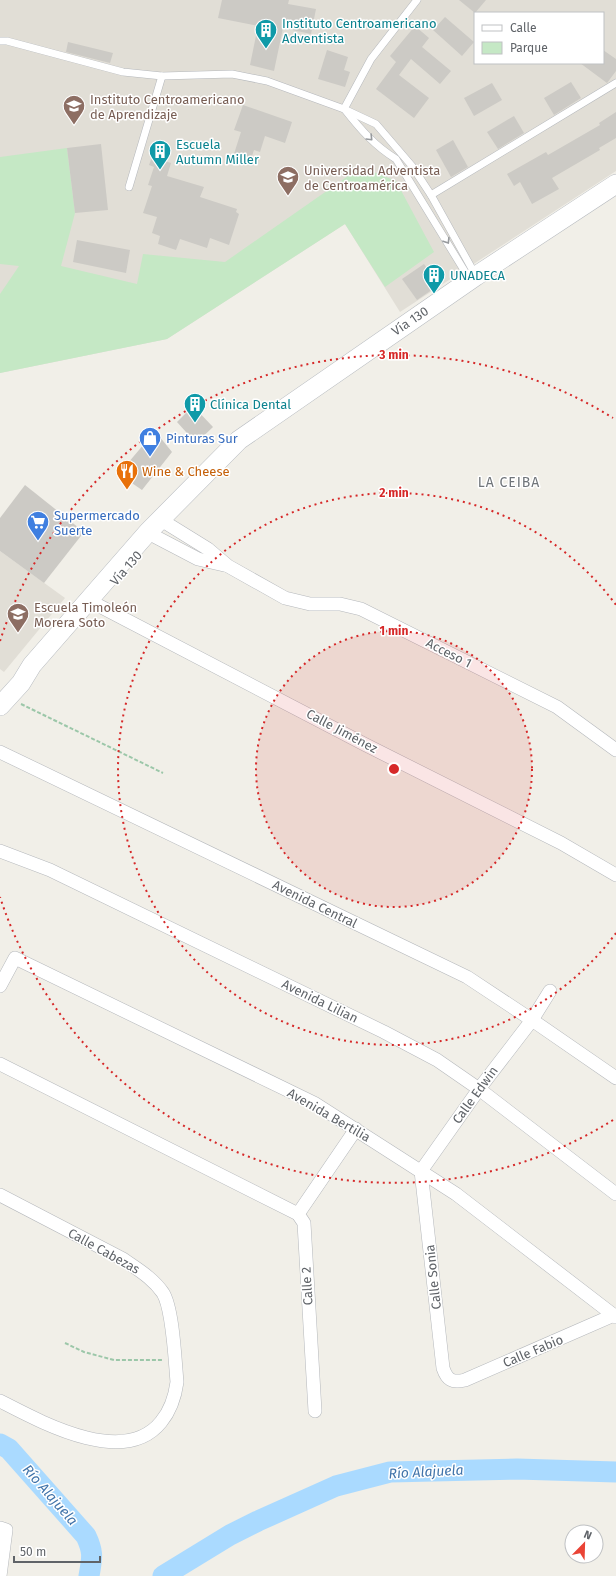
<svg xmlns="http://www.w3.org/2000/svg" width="616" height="1576" font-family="'Fira Sans',sans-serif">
	<rect width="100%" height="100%" fill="#f1efe8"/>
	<!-- education -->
	<g fill="#e1ded6" fill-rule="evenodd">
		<path d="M 0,0 L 616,0 L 616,171 L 400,312 L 345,224 L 167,339 L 0,373 ZM 475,13 L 603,13 L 603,63 L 475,63 Z"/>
		<path d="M 0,551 L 65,598 L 4,672 L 0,669 Z"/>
	</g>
	<!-- green -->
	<path fill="#c5e8c5" d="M 67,148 L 75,213 L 61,266 L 137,284 L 143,254 L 225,262 L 361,167 L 396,181 L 434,252 L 385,287 L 345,224 L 167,339 L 0,373 L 0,294 L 19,266 L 0,264 L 0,157 Z"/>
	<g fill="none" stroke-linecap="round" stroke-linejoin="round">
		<!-- river -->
		<g stroke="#aadaff" stroke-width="21">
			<path d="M 0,1444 L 9,1449 L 86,1536 C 94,1553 92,1558 89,1576"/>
			<path d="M 163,1576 L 230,1535 L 258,1521 L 336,1486 L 390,1472 L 517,1469 L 616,1472"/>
		</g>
	</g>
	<!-- building -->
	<g fill="#cccac5">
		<path d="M 222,0 L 289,0 L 288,4 L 316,9 L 311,34 L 283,28 L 274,71 L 250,65 L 258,26 L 218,18 Z"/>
		<path d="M 459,0 L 486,0 L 475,13 Z"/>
		<path d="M 445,17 L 474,42 L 462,56 L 433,30 Z"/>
		<path d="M 415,26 L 429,38 L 422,47 L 451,71 L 440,84 L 411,59 L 399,75 L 429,98 L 414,118 L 376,89 L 396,62 L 390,56 Z"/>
		<path d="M 68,42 L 113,53 L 110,63 L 66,52 Z"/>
		<path d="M 327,50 L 348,57 L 344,70 L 350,72 L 345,87 L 318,79 Z"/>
		<path d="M 603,50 L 616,59 L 616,71 L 607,83 L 580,63 L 603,63 Z"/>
		<path d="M 571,82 L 581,98 L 554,115 L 544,98 Z"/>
		<path d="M 492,83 L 502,100 L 474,116 L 464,98 Z"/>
		<path d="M 243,105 L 292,122 L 285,143 L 265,136 L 260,152 L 254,150 L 249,165 L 232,160 L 241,132 L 234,130 Z"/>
		<path d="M 616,112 L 616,138 L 599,148 L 600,150 L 552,178 L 559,189 L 532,204 L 520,182 L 514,186 L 507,174 L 546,152 L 548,155 L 600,125 L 599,123 Z"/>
		<path d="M 514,116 L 524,133 L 498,149 L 487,132 Z"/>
		<path d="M 453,140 L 468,167 L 451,177 L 436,150 Z"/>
		<path d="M 101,144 L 108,210 L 75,213 L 67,148 Z"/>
		<path d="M 152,157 L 171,163 L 167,176 L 204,187 L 200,197 L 237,209 L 236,212 L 239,214 L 229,245 L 210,238 L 207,248 L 180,239 L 176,250 L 158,244 L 160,236 L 152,233 L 157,217 L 143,213 L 152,186 L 148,185 L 154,167 L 149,165 Z"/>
		<path d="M 77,240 L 130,250 L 126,273 L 73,262 Z"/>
		<path d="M 424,264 L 439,285 L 417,300 L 402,279 Z"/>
		<path d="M 193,406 L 213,427 L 196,443 L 177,422 Z"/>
		<path d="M 155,431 L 172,452 L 142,490 L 123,477 L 133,466 L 128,463 Z"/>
		<path d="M 25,485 L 84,532 L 44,583 L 0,551 L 0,518 Z"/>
	</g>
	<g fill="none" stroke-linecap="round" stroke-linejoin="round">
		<!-- lane casing -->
		<g stroke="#b5b8bc" stroke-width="8">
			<g id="lane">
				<path d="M 0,41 L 7,41 L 123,72 L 162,76 L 232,74 L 267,81 L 344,109 L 376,124 L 412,166 L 431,195 L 476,276"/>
				<path d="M 344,109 L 371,59 L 417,0"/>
				<path d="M 346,111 C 361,130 375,146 396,159 L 470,280"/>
				<path d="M 129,187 L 162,76"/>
				<path d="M 431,195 L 616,83"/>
			</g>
		</g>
		<!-- street casing -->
		<g stroke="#b5b8bc" stroke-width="14">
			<g id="street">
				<path d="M 166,523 L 208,549 L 228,566 L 285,598 L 310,604 L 340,604 L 361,609 L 557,707 L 616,750"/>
				<path d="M 154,536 L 198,559 L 224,565"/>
				<path d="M 88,600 L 366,745 L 561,843 L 616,875"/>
				<path d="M 0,752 L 467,977 L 532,1020 L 616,1078"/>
				<path d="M 0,851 L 50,870 L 384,1032 L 437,1060 L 479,1089 L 616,1194"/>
				<path d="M 0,986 L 15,958 L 314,1103 L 456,1194 L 616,1317"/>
				<path d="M 550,991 L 532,1020 L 479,1089 L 421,1171 L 443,1368 C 447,1380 452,1383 465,1380 L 614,1315"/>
				<path d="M 0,1064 L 298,1214"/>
				<path d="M 0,1195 L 123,1259 C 137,1269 153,1278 163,1293 C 173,1309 175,1361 177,1382 C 175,1397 171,1410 161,1422 C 124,1468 41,1422 0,1401"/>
				<path d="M 315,1411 L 304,1223 L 298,1214 L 356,1129"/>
				<path d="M 0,1528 L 6,1530 L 0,1576"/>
			</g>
		</g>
		<!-- secondary casing -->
		<g stroke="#b6babf" stroke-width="20">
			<path id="secondary" d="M 0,706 L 21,683 L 32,665 L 148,532 L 239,440 L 476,276 L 616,184"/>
		</g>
		<!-- path -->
		<g stroke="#9cc7a9" stroke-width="2" stroke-dasharray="4 2" stroke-linecap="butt">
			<path d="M 21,704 L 163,773"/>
			<path d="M 65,1343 L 84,1352 L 114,1360 L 163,1360"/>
		</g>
		<!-- lane -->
		<use href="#lane" stroke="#fff" stroke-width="7"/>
		<!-- street -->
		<use href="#street" stroke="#fff" stroke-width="13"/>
		<!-- secondary -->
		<use href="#secondary" stroke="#fff" stroke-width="19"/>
	</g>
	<!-- one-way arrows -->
	<defs><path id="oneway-chevron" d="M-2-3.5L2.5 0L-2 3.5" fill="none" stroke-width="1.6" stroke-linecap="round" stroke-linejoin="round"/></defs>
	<g stroke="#979a9d">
		<use href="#oneway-chevron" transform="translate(370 138) rotate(46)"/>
		<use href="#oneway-chevron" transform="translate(447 241) rotate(58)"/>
	</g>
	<!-- distance rings -->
	<circle cx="394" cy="769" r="138" fill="#d62828" fill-opacity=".12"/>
	<g fill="none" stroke="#d62828" stroke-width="2" stroke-dasharray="2 4">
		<circle cx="394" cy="769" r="138"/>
		<path d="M616 933A276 276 0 1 1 616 605"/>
		<path d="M613 1120A414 414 0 0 1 0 897M0 641A414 414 0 0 1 613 418"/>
	</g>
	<!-- icons -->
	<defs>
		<g id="building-pin" transform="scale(1.15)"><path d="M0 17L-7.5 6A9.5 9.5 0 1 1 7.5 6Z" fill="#0f9aa8" stroke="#fff"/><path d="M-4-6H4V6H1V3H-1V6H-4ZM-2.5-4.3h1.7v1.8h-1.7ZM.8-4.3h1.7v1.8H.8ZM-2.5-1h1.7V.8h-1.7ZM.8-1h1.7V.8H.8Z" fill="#fff"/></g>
		<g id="school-pin" transform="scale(1.15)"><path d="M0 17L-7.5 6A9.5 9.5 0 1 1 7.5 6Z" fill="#8d6e63" stroke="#fff"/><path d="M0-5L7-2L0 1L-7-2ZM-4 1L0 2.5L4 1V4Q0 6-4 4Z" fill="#fff"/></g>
		<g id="university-pin" transform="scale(1.15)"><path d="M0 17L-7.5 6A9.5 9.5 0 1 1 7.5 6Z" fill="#8d6e63" stroke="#fff"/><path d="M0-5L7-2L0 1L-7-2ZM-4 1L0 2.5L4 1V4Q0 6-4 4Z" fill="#fff"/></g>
		<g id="shop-pin" transform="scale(1.15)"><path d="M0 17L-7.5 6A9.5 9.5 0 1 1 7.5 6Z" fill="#3f7fe0" stroke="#fff"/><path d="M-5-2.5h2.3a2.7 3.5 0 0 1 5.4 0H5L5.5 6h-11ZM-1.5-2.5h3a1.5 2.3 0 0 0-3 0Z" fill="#fff"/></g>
		<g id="restaurant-pin" transform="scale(1.15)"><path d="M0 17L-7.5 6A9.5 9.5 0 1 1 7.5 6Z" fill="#e8710a" stroke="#fff"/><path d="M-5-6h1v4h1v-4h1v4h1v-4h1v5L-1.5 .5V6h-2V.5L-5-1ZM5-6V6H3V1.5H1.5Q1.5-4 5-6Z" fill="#fff"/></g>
		<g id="supermarket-pin" transform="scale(1.15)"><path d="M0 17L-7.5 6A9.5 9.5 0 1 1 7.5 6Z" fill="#3f7fe0" stroke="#fff"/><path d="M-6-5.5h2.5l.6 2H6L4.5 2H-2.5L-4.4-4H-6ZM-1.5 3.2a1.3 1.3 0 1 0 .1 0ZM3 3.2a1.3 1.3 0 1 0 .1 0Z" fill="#fff"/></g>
	</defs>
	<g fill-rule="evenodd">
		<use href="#building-pin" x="266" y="30"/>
		<use href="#school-pin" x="74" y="106"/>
		<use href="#building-pin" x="160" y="151"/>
		<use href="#university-pin" x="288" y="177"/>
		<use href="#building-pin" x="434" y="275"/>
		<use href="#building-pin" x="195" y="404"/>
		<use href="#shop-pin" x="150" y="438"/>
		<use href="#restaurant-pin" x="127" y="471"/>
		<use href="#supermarket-pin" x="38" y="522"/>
		<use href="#school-pin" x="18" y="614"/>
	</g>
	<g text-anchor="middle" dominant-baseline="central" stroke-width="3" stroke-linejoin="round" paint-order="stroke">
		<!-- culture labels -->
		<g font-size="13" fill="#0d838f" stroke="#fff" text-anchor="start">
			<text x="282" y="23">Instituto Centroamericano<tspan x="282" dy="15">Adventista</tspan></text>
			<text x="176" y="144">Escuela<tspan x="176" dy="15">Autumn Miller</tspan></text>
			<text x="450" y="275">UNADECA</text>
			<text x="210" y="404">Clínica Dental</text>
		</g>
		<!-- education labels -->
		<g font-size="13" fill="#785e54" stroke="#fff" text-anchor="start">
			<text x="90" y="99">Instituto Centroamericano<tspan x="90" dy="15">de Aprendizaje</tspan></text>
			<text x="304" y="170">Universidad Adventista<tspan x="304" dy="15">de Centroamérica</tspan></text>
			<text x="34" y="607">Escuela Timoleón<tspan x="34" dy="15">Morera Soto</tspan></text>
		</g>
		<!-- street labels -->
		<g font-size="13" fill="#5f6368" stroke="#fff">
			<text transform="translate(410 321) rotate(-34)">Vía 130</text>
			<text transform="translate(126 568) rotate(-49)">Vía 130</text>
			<text transform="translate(449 653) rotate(27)">Acceso 1</text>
			<text transform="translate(342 731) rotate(28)">Calle Jiménez</text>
			<text transform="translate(315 904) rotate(26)">Avenida Central</text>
			<text transform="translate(320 1001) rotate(26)">Avenida Lilian</text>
			<text transform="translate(475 1095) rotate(-54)">Calle Edwin</text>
			<text transform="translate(329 1115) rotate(30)">Avenida Bertilia</text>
			<text transform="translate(104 1251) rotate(29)">Calle Cabezas</text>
			<text transform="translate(433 1277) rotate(-96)">Calle Sonia</text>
			<text transform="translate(307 1286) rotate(-93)">Calle 2</text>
			<text transform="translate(533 1351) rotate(-23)">Calle Fabio</text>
		</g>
		<!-- shop labels -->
		<g font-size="13" fill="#366cbe" stroke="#fff" text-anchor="start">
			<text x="166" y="438">Pinturas Sur</text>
			<text x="54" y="515">Supermercado<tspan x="54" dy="15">Suerte</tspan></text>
		</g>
		<!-- food labels -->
		<g font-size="13" fill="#c56008" stroke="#fff" text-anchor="start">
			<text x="142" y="471">Wine &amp; Cheese</text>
		</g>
		<!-- neighbourhood labels -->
		<g font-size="14" letter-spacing="1" fill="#70757a" stroke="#fff">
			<text x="509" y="482">LA CEIBA</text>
		</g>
		<!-- water labels -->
		<g font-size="14" font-style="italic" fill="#4174aa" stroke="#fff">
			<text transform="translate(426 1472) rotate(-3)">Río Alajuela</text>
			<text transform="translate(50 1495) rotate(49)">Río Alajuela</text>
		</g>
	</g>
	<circle cx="394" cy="769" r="6" fill="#d62828" stroke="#fff" stroke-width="2"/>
	<g font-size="12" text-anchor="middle" font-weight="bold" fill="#d62828" stroke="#fff" stroke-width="3" stroke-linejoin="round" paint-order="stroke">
		<text x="394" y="359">3 min</text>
		<text x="394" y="497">2 min</text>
		<text x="394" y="635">1 min</text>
	</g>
	<!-- legend -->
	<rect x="474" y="12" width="130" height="52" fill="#ffffff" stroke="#bfc1c3"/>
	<rect x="482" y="25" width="20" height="6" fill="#ffffff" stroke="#bfc1c3"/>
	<text x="510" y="32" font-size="12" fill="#5f6368">Calle</text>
	<rect x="482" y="42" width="20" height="12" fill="#c5e8c5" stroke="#bfc1c3"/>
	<text x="510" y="52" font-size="12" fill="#5f6368">Parque</text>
	<!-- north arrow -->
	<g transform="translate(584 1544) rotate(23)"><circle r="19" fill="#ffffff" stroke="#bfc1c3"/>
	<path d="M0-3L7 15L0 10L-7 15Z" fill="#ea4335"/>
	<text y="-6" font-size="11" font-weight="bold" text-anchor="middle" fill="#5f6368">N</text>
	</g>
	<!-- scale -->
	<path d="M14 1556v6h86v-6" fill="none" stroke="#5f6368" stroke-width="2"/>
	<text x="20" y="1556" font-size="12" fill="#5f6368" stroke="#ffffff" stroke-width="3" paint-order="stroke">50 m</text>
</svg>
